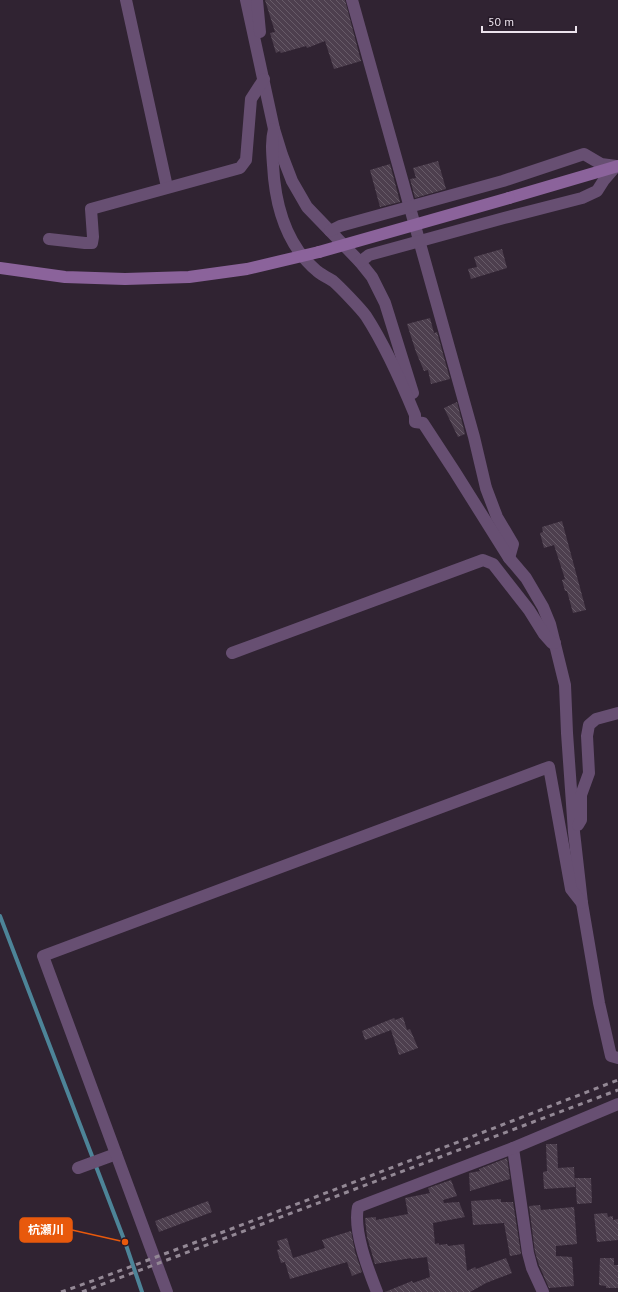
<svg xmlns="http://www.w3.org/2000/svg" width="618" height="1292" font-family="'PT Sans','Noto Sans JP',sans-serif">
	<defs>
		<pattern id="building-back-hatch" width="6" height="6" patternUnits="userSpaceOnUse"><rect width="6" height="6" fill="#4d3f4e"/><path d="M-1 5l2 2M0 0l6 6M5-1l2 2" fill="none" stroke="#675b68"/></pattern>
	</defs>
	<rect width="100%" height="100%" fill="#302332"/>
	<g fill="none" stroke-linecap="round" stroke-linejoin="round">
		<!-- stream -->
		<path stroke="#4d8498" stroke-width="4" d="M 0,916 L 125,1242 L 142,1292"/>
	</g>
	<!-- building -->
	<g fill="url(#building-back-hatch)">
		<path d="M 265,0 L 345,0 L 361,61 L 334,69 L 325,41 L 307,48 L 306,46 L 281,53 L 280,51 L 276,53 L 270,33 L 275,32 Z"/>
		<path d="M 438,161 L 446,189 L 415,198 L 410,179 L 416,178 L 413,168 Z"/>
		<path d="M 390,164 L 400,202 L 380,207 L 370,170 Z"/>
		<path d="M 502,249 L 507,268 L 471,279 L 468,269 L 477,267 L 474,257 Z"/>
		<path d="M 430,318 L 434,333 L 437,332 L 450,379 L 431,384 L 428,370 L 424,371 L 416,352 L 407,324 Z"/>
		<path d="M 457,402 L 465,434 L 458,437 L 444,408 Z"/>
		<path d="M 562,521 L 586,610 L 573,613 L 567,591 L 565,591 L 562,580 L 565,579 L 554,545 L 544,548 L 540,533 L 543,532 L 542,527 Z"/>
		<path d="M 403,1017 L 407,1030 L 410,1029 L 418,1048 L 399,1055 L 391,1030 L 365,1040 L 362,1031 L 394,1018 L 395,1020 Z"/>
		<path d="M 546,1144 L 557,1144 L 558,1168 L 574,1167 L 575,1187 L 544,1189 L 543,1172 L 547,1171 Z"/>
		<path d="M 507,1158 L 510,1179 L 470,1191 L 469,1173 L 480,1171 L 479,1169 Z"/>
		<path d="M 575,1178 L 591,1178 L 592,1203 L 577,1204 Z"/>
		<path d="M 451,1180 L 457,1196 L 443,1200 L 444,1203 L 459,1202 L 465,1217 L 433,1223 L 435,1244 L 439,1243 L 439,1245 L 447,1244 L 448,1246 L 464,1244 L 467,1271 L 475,1267 L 476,1269 L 506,1258 L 512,1273 L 486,1283 L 470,1292 L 385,1292 L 412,1281 L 413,1283 L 430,1277 L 427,1257 L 411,1259 L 411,1258 L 375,1264 L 367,1237 L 365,1218 L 376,1217 L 376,1220 L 408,1214 L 405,1198 L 430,1193 L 428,1188 Z"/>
		<path d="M 501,1199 L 501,1202 L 513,1202 L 521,1254 L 510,1256 L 504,1223 L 473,1225 L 471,1201 Z"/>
		<path d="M 208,1201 L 212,1212 L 159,1232 L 155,1221 Z"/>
		<path d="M 540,1205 L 541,1210 L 574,1207 L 577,1244 L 556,1246 L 556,1256 L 572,1257 L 574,1286 L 549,1288 L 539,1265 L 535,1252 L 529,1206 Z"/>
		<path d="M 607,1213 L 608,1217 L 613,1216 L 613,1220 L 618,1219 L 618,1240 L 597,1242 L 594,1214 Z"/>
		<path d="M 351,1231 L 355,1252 L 362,1272 L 352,1276 L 347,1262 L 290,1279 L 285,1262 L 281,1263 L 277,1250 L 280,1249 L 277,1241 L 287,1238 L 293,1258 L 325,1248 L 322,1240 Z"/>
		<path d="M 600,1258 L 614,1258 L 614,1265 L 618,1265 L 618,1288 L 606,1288 L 606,1286 L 599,1285 Z"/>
	</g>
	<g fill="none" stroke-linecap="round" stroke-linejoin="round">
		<!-- street -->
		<g stroke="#674f72" stroke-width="12">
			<path d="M 126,0 L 167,187"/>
			<path d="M 246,0 L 274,129 L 282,155 L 292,181 L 307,207 L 360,262 L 372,277 L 385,303 L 413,393"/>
			<path d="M 257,0 L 260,32"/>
			<path d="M 352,0 L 474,437 L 486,488 L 497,517 L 513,544 L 509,558"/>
			<path d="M 274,129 C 271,141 272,152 273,165 C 275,204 286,245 317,271 C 322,275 328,278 333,281 C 340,287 361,309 366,316 C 386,347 401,381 415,415 L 415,422 L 423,423 L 455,472 L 509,558 L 526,578 L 543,607 L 550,624 L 565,685 L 567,733 L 574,832 L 582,903 L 599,1003 L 611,1056 L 618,1058"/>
			<path d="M 330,231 L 340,226 L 503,181 L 584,154 L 601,164 L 616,166"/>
			<path d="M 49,239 L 85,243 L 92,243 L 93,237 L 91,209 L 240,168 L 246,160 L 251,99 L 264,79"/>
			<path d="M 360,262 L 369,255 L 504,218 L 582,198 L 597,191 L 604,180 L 616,166"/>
			<path d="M 232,653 L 483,560 L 493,564 L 529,610 L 544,634 L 552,643 L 555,643"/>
			<path d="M 578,825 L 581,820 L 581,795 L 589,773 L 587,736 L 589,725 L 596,719 L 618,713"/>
			<path d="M 513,1148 L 528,1253 L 532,1268 L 543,1292"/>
			<path d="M 78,1168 L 116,1154"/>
			<path d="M 167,1292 L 43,956 L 549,767 L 571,889 L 582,903"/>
			<path d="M 377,1292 C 368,1269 353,1231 358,1207 L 513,1148 L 618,1104"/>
		</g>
		<!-- secondary -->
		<g stroke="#8b639b" stroke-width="12">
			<path d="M 509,198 L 618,166"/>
			<path d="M 0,268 L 65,277 L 125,279 L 189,277 L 247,269 L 319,252"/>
		</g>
		<!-- rail -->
		<g stroke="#938895" stroke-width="3" stroke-dasharray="5 5" stroke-linecap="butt">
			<path d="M 61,1292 C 102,1278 142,1262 183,1247 C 328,1193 473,1136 618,1080"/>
			<path d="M 82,1292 L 618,1090"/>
		</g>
		<!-- secondary-bridge -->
		<path stroke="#8b639b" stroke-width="12" d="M 319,252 L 509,198"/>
	</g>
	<!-- callouts -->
	<path fill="none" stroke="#e8590c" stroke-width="1.5" d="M125 1242L72 1230"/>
	<circle fill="#e8590c" stroke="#261a28" stroke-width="1.5" cx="125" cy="1242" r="4"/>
	<rect fill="#e8590c" stroke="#e8590c" stroke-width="1.5" x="20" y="1218" width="52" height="24" rx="4"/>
	<g font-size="12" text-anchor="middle" font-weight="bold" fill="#fff">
		<text x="46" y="1234">杭瀬川</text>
	</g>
	<!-- scale -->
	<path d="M482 26v6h94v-6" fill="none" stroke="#ece3ed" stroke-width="2"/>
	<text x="488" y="26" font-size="12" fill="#ece3ed" stroke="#261a28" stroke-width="3" paint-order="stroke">50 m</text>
</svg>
